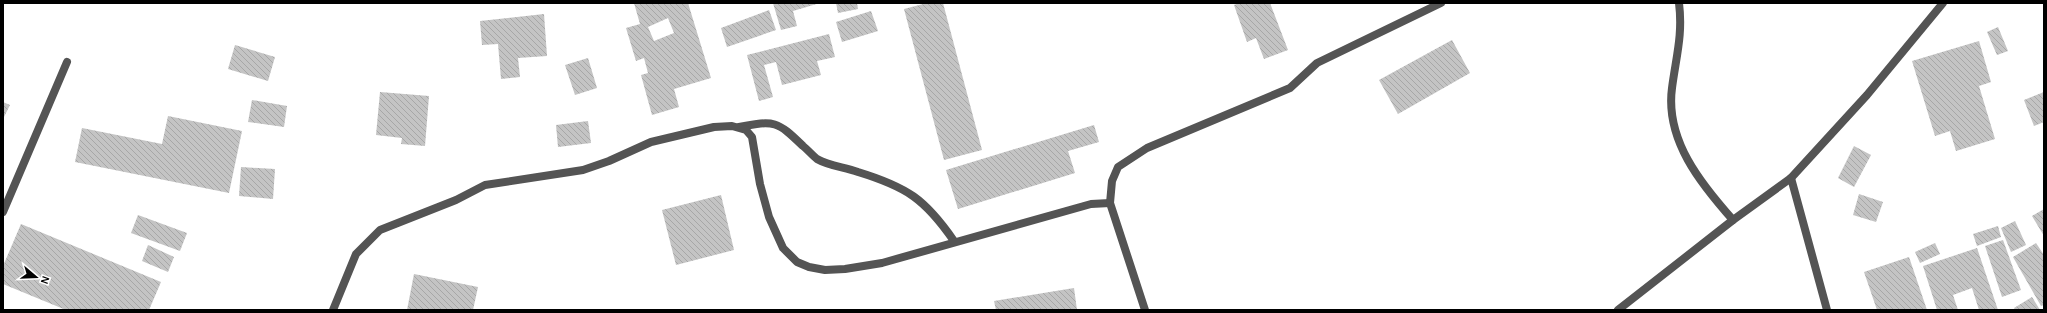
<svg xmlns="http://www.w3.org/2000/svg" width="2047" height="313" font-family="'Alegreya Sans',sans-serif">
	<defs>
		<pattern id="building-back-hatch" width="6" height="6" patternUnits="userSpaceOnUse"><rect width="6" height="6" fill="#c4c4c4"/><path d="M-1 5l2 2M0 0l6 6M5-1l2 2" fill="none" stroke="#a7a7a7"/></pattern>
	</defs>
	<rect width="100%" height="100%" fill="#fff"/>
	<!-- building -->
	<g fill="url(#building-back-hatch)" fill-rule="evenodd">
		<path d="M 634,3 L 688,3 L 711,78 L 674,89 L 679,107 L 652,115 L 641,75 L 648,73 L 644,58 L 636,61 L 626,28 L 640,24 ZM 668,18 L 674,33 L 654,41 L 648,27 Z"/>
		<path d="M 773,3 L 820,3 L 793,11 L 797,26 L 781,30 Z"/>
		<path d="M 836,3 L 857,3 L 858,9 L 838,13 Z"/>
		<path d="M 927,3 L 943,3 L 982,150 L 944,160 L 904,9 Z"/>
		<path d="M 1239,3 L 1270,3 L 1288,50 L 1264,59 L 1256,38 L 1247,42 L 1234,5 Z"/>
		<path d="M 769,10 L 776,30 L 727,47 L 721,28 Z"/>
		<path d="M 871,11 L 878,31 L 842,42 L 836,22 Z"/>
		<path d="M 544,14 L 547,56 L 518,58 L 520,77 L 501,79 L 498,44 L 482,45 L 480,21 Z"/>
		<path d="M 1998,27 L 2008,51 L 1997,55 L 1987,32 Z"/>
		<path d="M 829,34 L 835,57 L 817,61 L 821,75 L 782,85 L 776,62 L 764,65 L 773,97 L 759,101 L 747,55 Z"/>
		<path d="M 1452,40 L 1470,73 L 1398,114 L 1379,80 Z"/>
		<path d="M 1979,41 L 1991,82 L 1979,86 L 1995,139 L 1956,151 L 1950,131 L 1935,136 L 1912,61 Z"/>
		<path d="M 235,45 L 275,57 L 268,81 L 228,69 Z"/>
		<path d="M 588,58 L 597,88 L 575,95 L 565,65 Z"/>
		<path d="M 380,92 L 429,96 L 425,146 L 401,144 L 402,138 L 376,135 Z"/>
		<path d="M 2044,92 L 2044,122 L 2034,126 L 2024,100 Z"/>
		<path d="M 252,100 L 287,106 L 284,127 L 248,122 Z"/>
		<path d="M 3,102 L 10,105 L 3,119 Z"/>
		<path d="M 168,116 L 242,131 L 229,193 L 75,162 L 82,128 L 162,144 Z"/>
		<path d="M 588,121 L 591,143 L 558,147 L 556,125 Z"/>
		<path d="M 1094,125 L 1099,142 L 1068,151 L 1075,173 L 958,209 L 946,170 Z"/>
		<path d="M 1854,146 L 1871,155 L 1854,187 L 1838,178 Z"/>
		<path d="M 241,167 L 275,169 L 273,199 L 239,196 Z"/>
		<path d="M 1859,194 L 1883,202 L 1876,222 L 1853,215 Z"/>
		<path d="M 721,195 L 734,250 L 676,265 L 662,210 Z"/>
		<path d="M 2044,209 L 2044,236 L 2032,216 Z"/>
		<path d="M 138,215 L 187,233 L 180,251 L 131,233 Z"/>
		<path d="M 2015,221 L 2026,245 L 2011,252 L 2001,228 Z"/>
		<path d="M 21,224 L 161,282 L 149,310 L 66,310 L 3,284 L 3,266 Z"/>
		<path d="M 1998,226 L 2001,237 L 1977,246 L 1973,234 Z"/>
		<path d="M 2003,240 L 2021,290 L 2002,297 L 1985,246 Z"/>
		<path d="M 1935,243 L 1940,254 L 1920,263 L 1915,252 Z"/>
		<path d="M 2036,243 L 2044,255 L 2044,305 L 2041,306 L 2013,257 Z"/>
		<path d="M 148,245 L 174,257 L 168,272 L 142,261 Z"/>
		<path d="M 1977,248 L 1998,310 L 1979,310 L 1972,288 L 1953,295 L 1958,310 L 1937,310 L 1923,266 Z"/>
		<path d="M 1909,257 L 1927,310 L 1877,310 L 1864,272 Z"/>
		<path d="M 414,274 L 478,287 L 473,310 L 407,310 Z"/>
		<path d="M 1074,288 L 1077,310 L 996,310 L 994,301 Z"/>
		<path d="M 2032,297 L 2040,310 L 2015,310 L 2014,308 Z"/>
	</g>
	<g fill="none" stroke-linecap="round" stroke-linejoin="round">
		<!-- street -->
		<g stroke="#545454" stroke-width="8">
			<path d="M 1679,3 C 1683,35 1676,57 1672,88 C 1665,140 1701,184 1733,220"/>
			<path d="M 739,127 C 775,120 777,121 803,146 C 808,150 812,155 817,159 C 829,166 844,167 858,172 C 907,187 925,199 954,241"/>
			<path d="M 1791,178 L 1827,310"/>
			<path d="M 3,212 L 67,62"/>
			<path d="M 333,310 L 356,254 L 380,230 L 456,200 L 485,185 L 583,170 L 609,161 L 651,142 L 714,127 L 732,126 L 746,130 L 752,137 L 760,184 L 769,217 L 783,248 L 797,262 L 809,267 L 825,270 L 845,269 L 882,263 L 1091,204 L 1110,203"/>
			<path d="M 1145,310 L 1110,203 L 1112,181 L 1118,167 L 1147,148 L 1290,88 L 1317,63 L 1441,3"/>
			<path d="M 1618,310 L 1733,220 L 1791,178 L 1867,95 L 1943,3"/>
		</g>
	</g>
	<!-- border -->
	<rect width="2047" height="313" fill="none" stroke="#000000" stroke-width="8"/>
	<!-- north arrow -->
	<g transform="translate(36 277) rotate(109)" stroke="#ffffff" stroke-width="3" paint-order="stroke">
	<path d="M0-3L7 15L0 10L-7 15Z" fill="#000000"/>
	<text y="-6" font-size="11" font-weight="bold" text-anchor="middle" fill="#000000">N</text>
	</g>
</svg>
